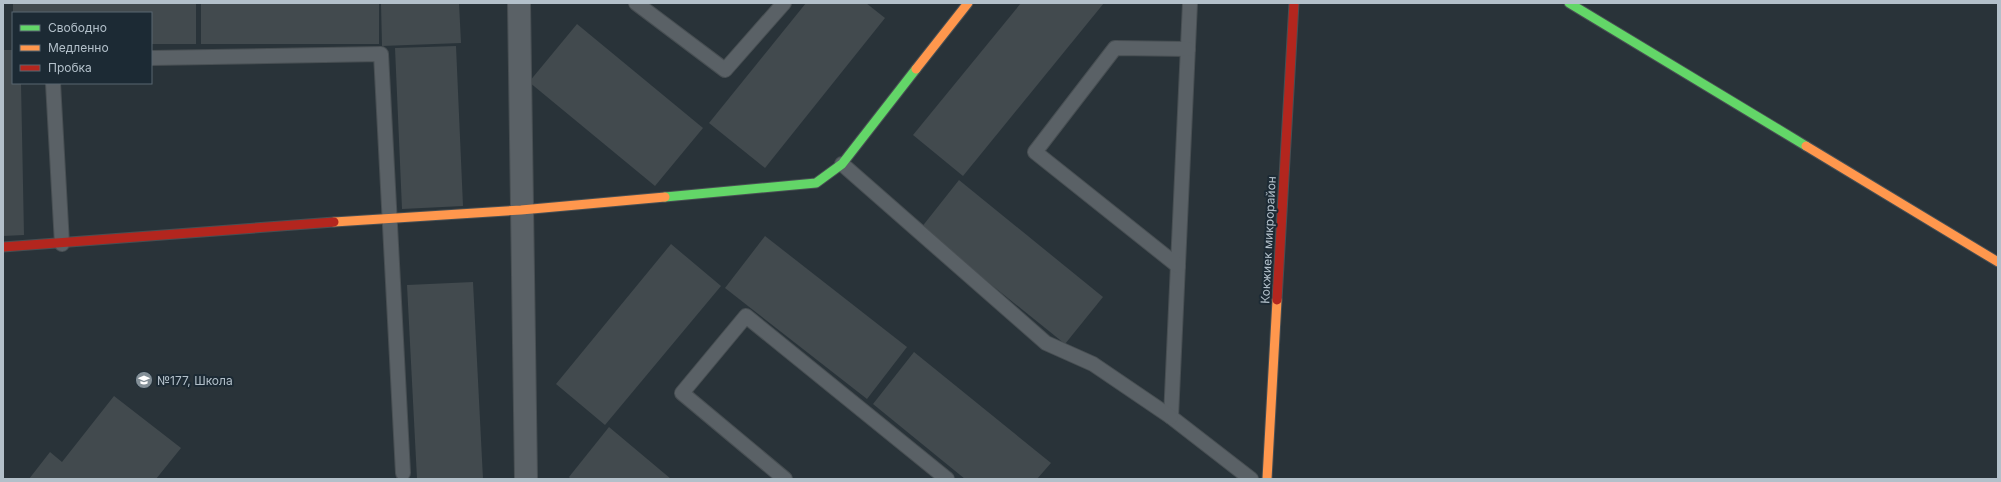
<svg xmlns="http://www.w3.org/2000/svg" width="2001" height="482" font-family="Inter,sans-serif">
	<rect width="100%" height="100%" fill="#293339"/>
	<!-- building -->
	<g fill="#424a4e">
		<path d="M 13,3 L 196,3 L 196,44 L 151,44 L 151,13 L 13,13 Z"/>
		<rect x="201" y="3" width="178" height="41"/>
		<path d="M 381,3 L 459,3 L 461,43 L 382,46 Z"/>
		<path d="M 806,3 L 866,3 L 885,18 L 765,168 L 709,123 Z"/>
		<path d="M 1021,3 L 1104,3 L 963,176 L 913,135 Z"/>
		<path d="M 577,24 L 703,128 L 655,186 L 529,82 Z"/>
		<path d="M 456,46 L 463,206 L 402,209 L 395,48 Z"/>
		<path d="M 3,50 L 13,50 L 13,83 L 21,83 L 24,235 L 3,236 Z"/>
		<path d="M 959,180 L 1103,297 L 1065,344 L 921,228 Z"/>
		<path d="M 765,236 L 907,347 L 867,399 L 725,288 Z"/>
		<path d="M 671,244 L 721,286 L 605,425 L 556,384 Z"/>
		<path d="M 473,282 L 483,479 L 417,479 L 407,285 Z"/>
		<path d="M 914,352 L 1051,463 L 1037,479 L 965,479 L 873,404 Z"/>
		<path d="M 114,396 L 181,448 L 156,479 L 29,479 L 50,452 L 62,462 Z"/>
		<path d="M 609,427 L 671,479 L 571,479 L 569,477 Z"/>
	</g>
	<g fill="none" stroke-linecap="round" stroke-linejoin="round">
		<!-- lane casing -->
		<g stroke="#484f53" stroke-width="16">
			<g id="lane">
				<path d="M 636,3 L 725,70 L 784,3"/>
				<path d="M 1190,3 L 1171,417 L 1251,479"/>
				<path d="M 151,58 L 381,54 L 403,473"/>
				<path d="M 53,83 L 62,244"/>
				<path d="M 842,164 L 1046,343 L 1093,364 L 1171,417"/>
				<path d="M 1178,266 L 1035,152 L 1115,48 L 1188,49"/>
				<path d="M 785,479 L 682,393 L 746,316 L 947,479"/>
			</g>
		</g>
		<!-- street casing -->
		<g stroke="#484f53" stroke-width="24">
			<path id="street" d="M 519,3 L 526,479"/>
		</g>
		<!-- fast casing -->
		<g stroke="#484f53" stroke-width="11">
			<g id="fast">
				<path d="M 1569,3 L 1806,146"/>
				<path d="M 665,197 L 816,183 L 842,164 L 916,69"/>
			</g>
		</g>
		<!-- slow casing -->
		<g stroke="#484f53" stroke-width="11">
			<g id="slow">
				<path d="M 916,69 L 968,3"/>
				<path d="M 1806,146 L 1998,262"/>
				<path d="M 334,222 L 521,210 L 665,197"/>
				<path d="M 1267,479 L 1277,300"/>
			</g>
		</g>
		<!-- jam casing -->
		<g stroke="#484f53" stroke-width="11">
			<g id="jam">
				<path d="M 3,247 L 334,222"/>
				<path d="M 1277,300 L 1294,3"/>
			</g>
		</g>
		<!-- lane -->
		<use href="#lane" stroke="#5a6166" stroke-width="14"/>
		<!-- street -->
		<use href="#street" stroke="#5a6166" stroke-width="22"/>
		<!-- fast -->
		<use href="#fast" stroke="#63d668" stroke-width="9"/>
		<!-- slow -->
		<use href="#slow" stroke="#ff974d" stroke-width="9"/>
		<!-- jam -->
		<use href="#jam" stroke="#b3261e" stroke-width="9"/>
	</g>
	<!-- icons -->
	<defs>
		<g id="school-disc" transform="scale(0.9)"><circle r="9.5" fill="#838f97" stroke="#1c2a34"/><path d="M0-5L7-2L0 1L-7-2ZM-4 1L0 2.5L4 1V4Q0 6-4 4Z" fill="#fff"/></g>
	</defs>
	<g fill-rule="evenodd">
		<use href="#school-disc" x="144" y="380"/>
	</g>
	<g text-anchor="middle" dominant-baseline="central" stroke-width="4" stroke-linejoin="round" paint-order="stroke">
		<!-- street labels -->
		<g font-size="12" fill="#b3c0ca" stroke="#1c2a34">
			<text transform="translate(1268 240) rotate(-87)">Кокжиек микрорайон</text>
		</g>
		<!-- poi labels -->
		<g font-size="12" fill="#b3c0ca" stroke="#1c2a34" text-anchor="start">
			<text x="157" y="380">№177, Школа</text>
		</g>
	</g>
	<!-- border -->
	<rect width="2001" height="482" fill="none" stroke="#b3c0ca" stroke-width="8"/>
	<!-- legend -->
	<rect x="12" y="12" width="140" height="72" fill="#1c2a34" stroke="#586670"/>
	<rect x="20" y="25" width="20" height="6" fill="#63d668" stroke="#586670"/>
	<text x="48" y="32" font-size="12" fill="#b3c0ca">Свободно</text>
	<rect x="20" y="45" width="20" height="6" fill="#ff974d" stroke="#586670"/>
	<text x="48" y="52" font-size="12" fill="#b3c0ca">Медленно</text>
	<rect x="20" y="65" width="20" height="6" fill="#b3261e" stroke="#586670"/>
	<text x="48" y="72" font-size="12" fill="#b3c0ca">Пробка</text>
</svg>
